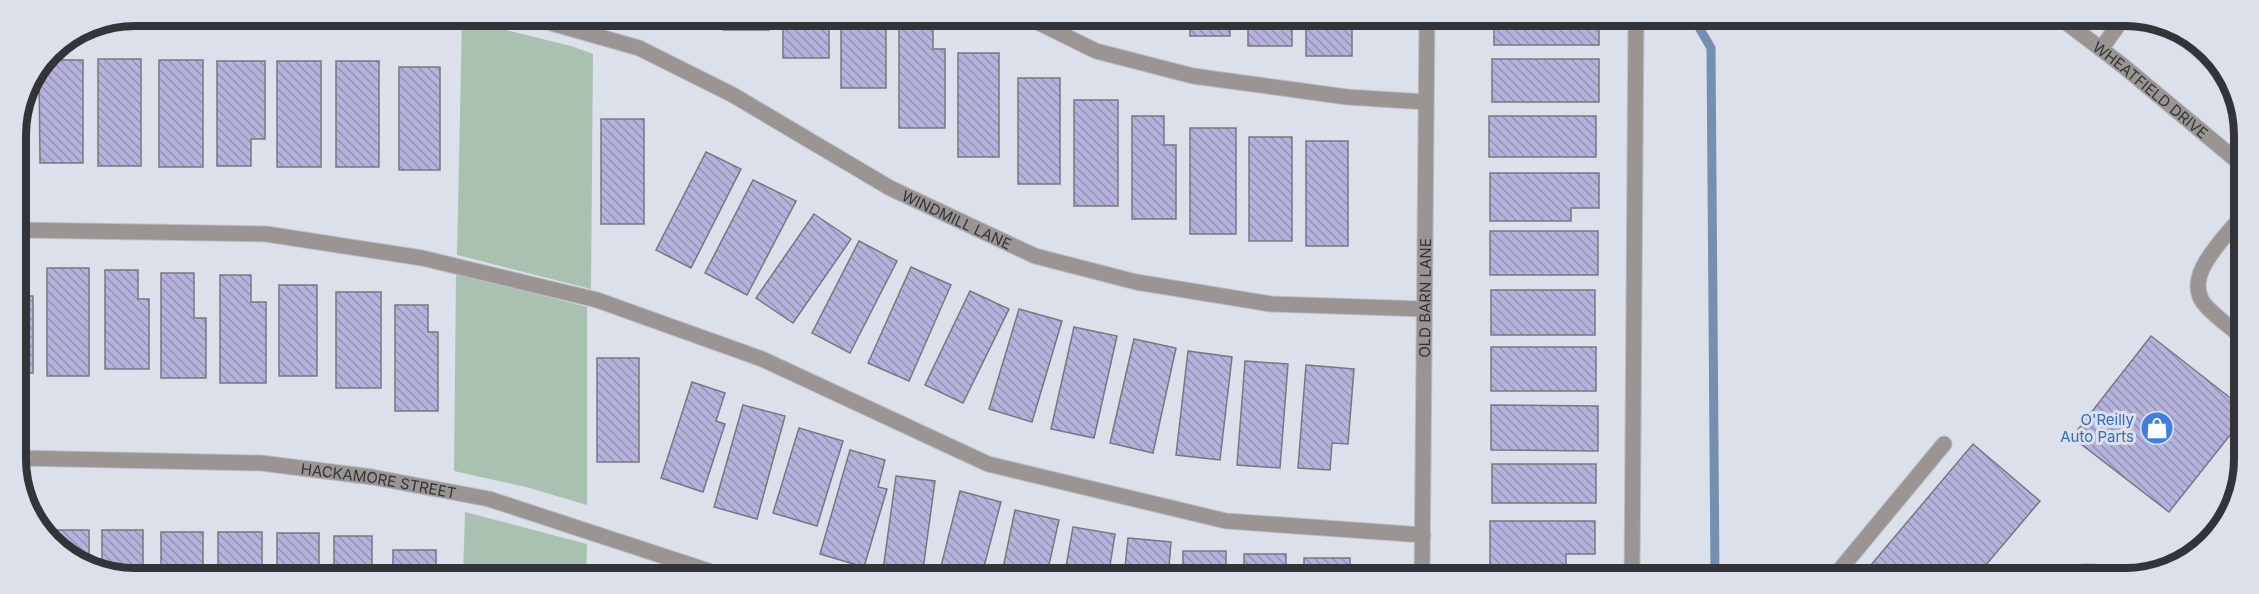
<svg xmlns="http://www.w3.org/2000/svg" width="2259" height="594" font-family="Inter,sans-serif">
	<defs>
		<pattern id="building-back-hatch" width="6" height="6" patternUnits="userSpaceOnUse" patternTransform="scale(1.5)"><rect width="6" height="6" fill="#b5b3db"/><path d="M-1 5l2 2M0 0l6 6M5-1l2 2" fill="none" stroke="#9492b3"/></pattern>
	</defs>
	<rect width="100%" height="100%" fill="#dce0eb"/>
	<!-- built -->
	<path fill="#cdd4e6" d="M 2151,19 L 2209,50 L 2232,93 Z"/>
	<!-- green -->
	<g fill="#a9c1b0">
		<path d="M 462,19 L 571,46 L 593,54 L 591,289 L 457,255 Z"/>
		<path d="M 456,273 L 587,307 L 587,505 L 526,487 L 454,471 Z"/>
		<path d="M 465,512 L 587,544 L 586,577 L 463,577 Z"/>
	</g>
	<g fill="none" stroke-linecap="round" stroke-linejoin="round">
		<!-- stream -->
		<path stroke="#748faf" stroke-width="9" d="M 1693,17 L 1711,48 L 1715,578"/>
	</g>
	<!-- building -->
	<g fill="url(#building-back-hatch)" stroke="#777781" stroke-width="1.5">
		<rect x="723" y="16" width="46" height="14"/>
		<rect x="783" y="16" width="46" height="42"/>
		<path d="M 841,16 L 886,17 L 886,88 L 841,88 Z"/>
		<rect x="1133" y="16" width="44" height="3"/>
		<rect x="1190" y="16" width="40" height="20"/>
		<rect x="1248" y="16" width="44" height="30"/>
		<rect x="1306" y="16" width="46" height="40"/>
		<rect x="1494" y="17" width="105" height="28"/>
		<path d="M 899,22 L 933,22 L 933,49 L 945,49 L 945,128 L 899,128 Z"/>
		<rect x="958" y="53" width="41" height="104"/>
		<rect x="98" y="59" width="43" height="107"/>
		<rect x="1492" y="59" width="107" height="43"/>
		<path d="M 43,60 L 83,60 L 83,163 L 40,163 L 39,65 Z"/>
		<rect x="159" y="60" width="44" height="107"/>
		<path d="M 217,61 L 265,61 L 265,139 L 251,139 L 251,166 L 217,166 Z"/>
		<rect x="277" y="61" width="44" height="106"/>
		<rect x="336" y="61" width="43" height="106"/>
		<rect x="399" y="67" width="41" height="103"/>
		<rect x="1018" y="78" width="42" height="106"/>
		<path d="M 24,90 L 24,165 L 15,165 L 15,127 Z"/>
		<rect x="1074" y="100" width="44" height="106"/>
		<path d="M 1132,116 L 1164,116 L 1164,145 L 1176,145 L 1176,219 L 1132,219 Z"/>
		<rect x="1489" y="116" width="107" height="41"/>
		<rect x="601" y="119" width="43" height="105"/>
		<rect x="1190" y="128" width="46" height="106"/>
		<rect x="1249" y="137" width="43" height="104"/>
		<rect x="1306" y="141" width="42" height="105"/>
		<path d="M 706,152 L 741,169 L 691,268 L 656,250 Z"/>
		<path d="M 1490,173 L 1599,173 L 1599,208 L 1571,208 L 1571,221 L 1490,221 Z"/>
		<path d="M 753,180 L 796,201 L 747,295 L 705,273 Z"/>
		<path d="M 814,214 L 851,239 L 793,323 L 756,298 Z"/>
		<rect x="1490" y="231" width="108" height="44"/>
		<path d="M 859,241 L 897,261 L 850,353 L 812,333 Z"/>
		<path d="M 16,267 L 20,267 L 20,296 L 33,296 L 33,373 L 17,373 Z"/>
		<path d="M 911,267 L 951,285 L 909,381 L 868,363 Z"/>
		<rect x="47" y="268" width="42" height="108"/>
		<path d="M 105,270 L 138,270 L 138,299 L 149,299 L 149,369 L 105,369 Z"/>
		<path d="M 161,273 L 194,273 L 194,318 L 206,318 L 206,378 L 161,378 Z"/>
		<path d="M 220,275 L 251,275 L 251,302 L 266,302 L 266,383 L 220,383 Z"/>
		<rect x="279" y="285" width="38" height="91"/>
		<rect x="1491" y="290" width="104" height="45"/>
		<path d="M 970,291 L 1009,309 L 963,403 L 925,385 Z"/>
		<rect x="336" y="292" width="45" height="96"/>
		<path d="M 395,305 L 428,305 L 428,332 L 438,332 L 438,411 L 395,411 Z"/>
		<path d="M 1019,309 L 1062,321 L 1032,422 L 989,409 Z"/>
		<path d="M 1074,327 L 1117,336 L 1094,438 L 1051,429 Z"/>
		<path d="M 2151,336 L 2242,407 L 2242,420 L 2169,512 L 2072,437 Z"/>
		<path d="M 1134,339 L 1176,348 L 1153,453 L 1110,443 Z"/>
		<rect x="1491" y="347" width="105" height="44"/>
		<path d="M 1188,351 L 1232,357 L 1220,460 L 1176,455 Z"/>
		<rect x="597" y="358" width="42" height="104"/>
		<path d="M 1245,361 L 1288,364 L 1280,468 L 1237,465 Z"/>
		<path d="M 1306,365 L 1354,369 L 1348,444 L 1332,443 L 1330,470 L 1298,468 Z"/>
		<path d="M 692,382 L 725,393 L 716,421 L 725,424 L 703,492 L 661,478 Z"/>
		<path d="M 743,405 L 785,416 L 757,519 L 714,507 Z"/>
		<path d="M 1491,405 L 1598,406 L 1598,451 L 1491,450 Z"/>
		<path d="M 799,428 L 843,441 L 817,526 L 773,513 Z"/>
		<path d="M 1973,444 L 2040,501 L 1974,579 L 1860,578 Z"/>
		<path d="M 850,450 L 885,460 L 878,487 L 887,489 L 864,567 L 820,554 Z"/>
		<rect x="1492" y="464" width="104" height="39"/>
		<path d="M 896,476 L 935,481 L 922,577 L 882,577 Z"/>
		<path d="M 960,491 L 1001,502 L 981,578 L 938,578 Z"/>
		<path d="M 1015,510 L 1059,520 L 1046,578 L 1001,578 Z"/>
		<path d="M 1490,521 L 1595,521 L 1595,554 L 1566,554 L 1566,567 L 1490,567 Z"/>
		<path d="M 1073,527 L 1115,534 L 1108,578 L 1064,578 Z"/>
		<path d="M 44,530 L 89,530 L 89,565 L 50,544 Z"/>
		<path d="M 102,530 L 143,530 L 143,577 L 111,577 L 102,572 Z"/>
		<rect x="161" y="532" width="42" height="45"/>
		<rect x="218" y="532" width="44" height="45"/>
		<rect x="277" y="533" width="42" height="44"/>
		<rect x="334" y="536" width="38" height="41"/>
		<path d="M 1128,538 L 1171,542 L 1168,578 L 1124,578 Z"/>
		<rect x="393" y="550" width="43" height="27"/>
		<rect x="1183" y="551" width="43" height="27"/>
		<rect x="1244" y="554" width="42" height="24"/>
		<rect x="1304" y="558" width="46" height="20"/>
	</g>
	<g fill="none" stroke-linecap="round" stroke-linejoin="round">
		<!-- minor casing -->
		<g stroke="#babec7" stroke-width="17">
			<g id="minor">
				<path id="s1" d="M 523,15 L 639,48 L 733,95 L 890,188 L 1035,256 L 1136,282 L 1271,304 L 1424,309"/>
				<path d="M 1025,16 L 1096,51 L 1193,76 L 1347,97 L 1426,102"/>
				<path id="s2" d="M 2059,17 L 2122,65 L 2242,165"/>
				<path d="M 2101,49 L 2124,17"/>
				<path d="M 2242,216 C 2224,239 2180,278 2206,306 C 2216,317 2230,327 2242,337"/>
				<path d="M 16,230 L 266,234 L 422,258 L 597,300 L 762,359 L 988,464 L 1226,521 L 1423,535"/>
				<path id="s3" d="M 17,458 L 261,463 L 372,477 L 489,499 L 727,577"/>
				<path id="s4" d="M 1422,578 L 1427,17"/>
				<path d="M 1632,578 L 1636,17"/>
				<path d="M 1833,578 L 1944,444"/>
				<path d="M 2064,579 C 2078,570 2096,568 2109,579"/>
			</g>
		</g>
		<!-- minor -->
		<use href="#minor" stroke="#9a9593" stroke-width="15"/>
	</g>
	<!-- icons -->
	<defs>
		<g id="shop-disc" transform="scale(1.725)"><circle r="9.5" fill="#3f7fe0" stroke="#dce0eb"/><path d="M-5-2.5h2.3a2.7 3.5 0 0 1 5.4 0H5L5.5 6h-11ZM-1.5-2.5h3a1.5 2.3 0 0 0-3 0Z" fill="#fff"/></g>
	</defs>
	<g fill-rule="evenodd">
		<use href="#shop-disc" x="2157" y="428"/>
	</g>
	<g text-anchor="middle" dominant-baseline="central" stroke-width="6" stroke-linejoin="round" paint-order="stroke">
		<!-- street labels -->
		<g font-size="15" fill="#323439" stroke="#dce0eb">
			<text stroke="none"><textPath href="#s2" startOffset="117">WHEATFIELD DRIVE</textPath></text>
			<text stroke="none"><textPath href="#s1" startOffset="482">WINDMILL LANE</textPath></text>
			<text stroke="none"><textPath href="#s4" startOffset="280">OLD BARN LANE</textPath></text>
			<text stroke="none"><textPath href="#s3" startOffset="363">HACKAMORE STREET</textPath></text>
		</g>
		<!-- shop labels -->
		<g font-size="15" fill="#366cbe" stroke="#dce0eb" text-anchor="end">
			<text x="2134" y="419">O'Reilly<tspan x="2134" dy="17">Auto Parts</tspan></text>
		</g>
	</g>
	<!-- crop -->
	<path d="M0 0H2259V594H0ZM135 26H2125A109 109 0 0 1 2234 135V459A109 109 0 0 1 2125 568H135A109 109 0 0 1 26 459V135A109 109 0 0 1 135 26Z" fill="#dce0eb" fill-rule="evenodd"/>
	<path fill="none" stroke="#323439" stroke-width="8" d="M135 26H2125A109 109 0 0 1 2234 135V459A109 109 0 0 1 2125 568H135A109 109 0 0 1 26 459V135A109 109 0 0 1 135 26Z"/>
</svg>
